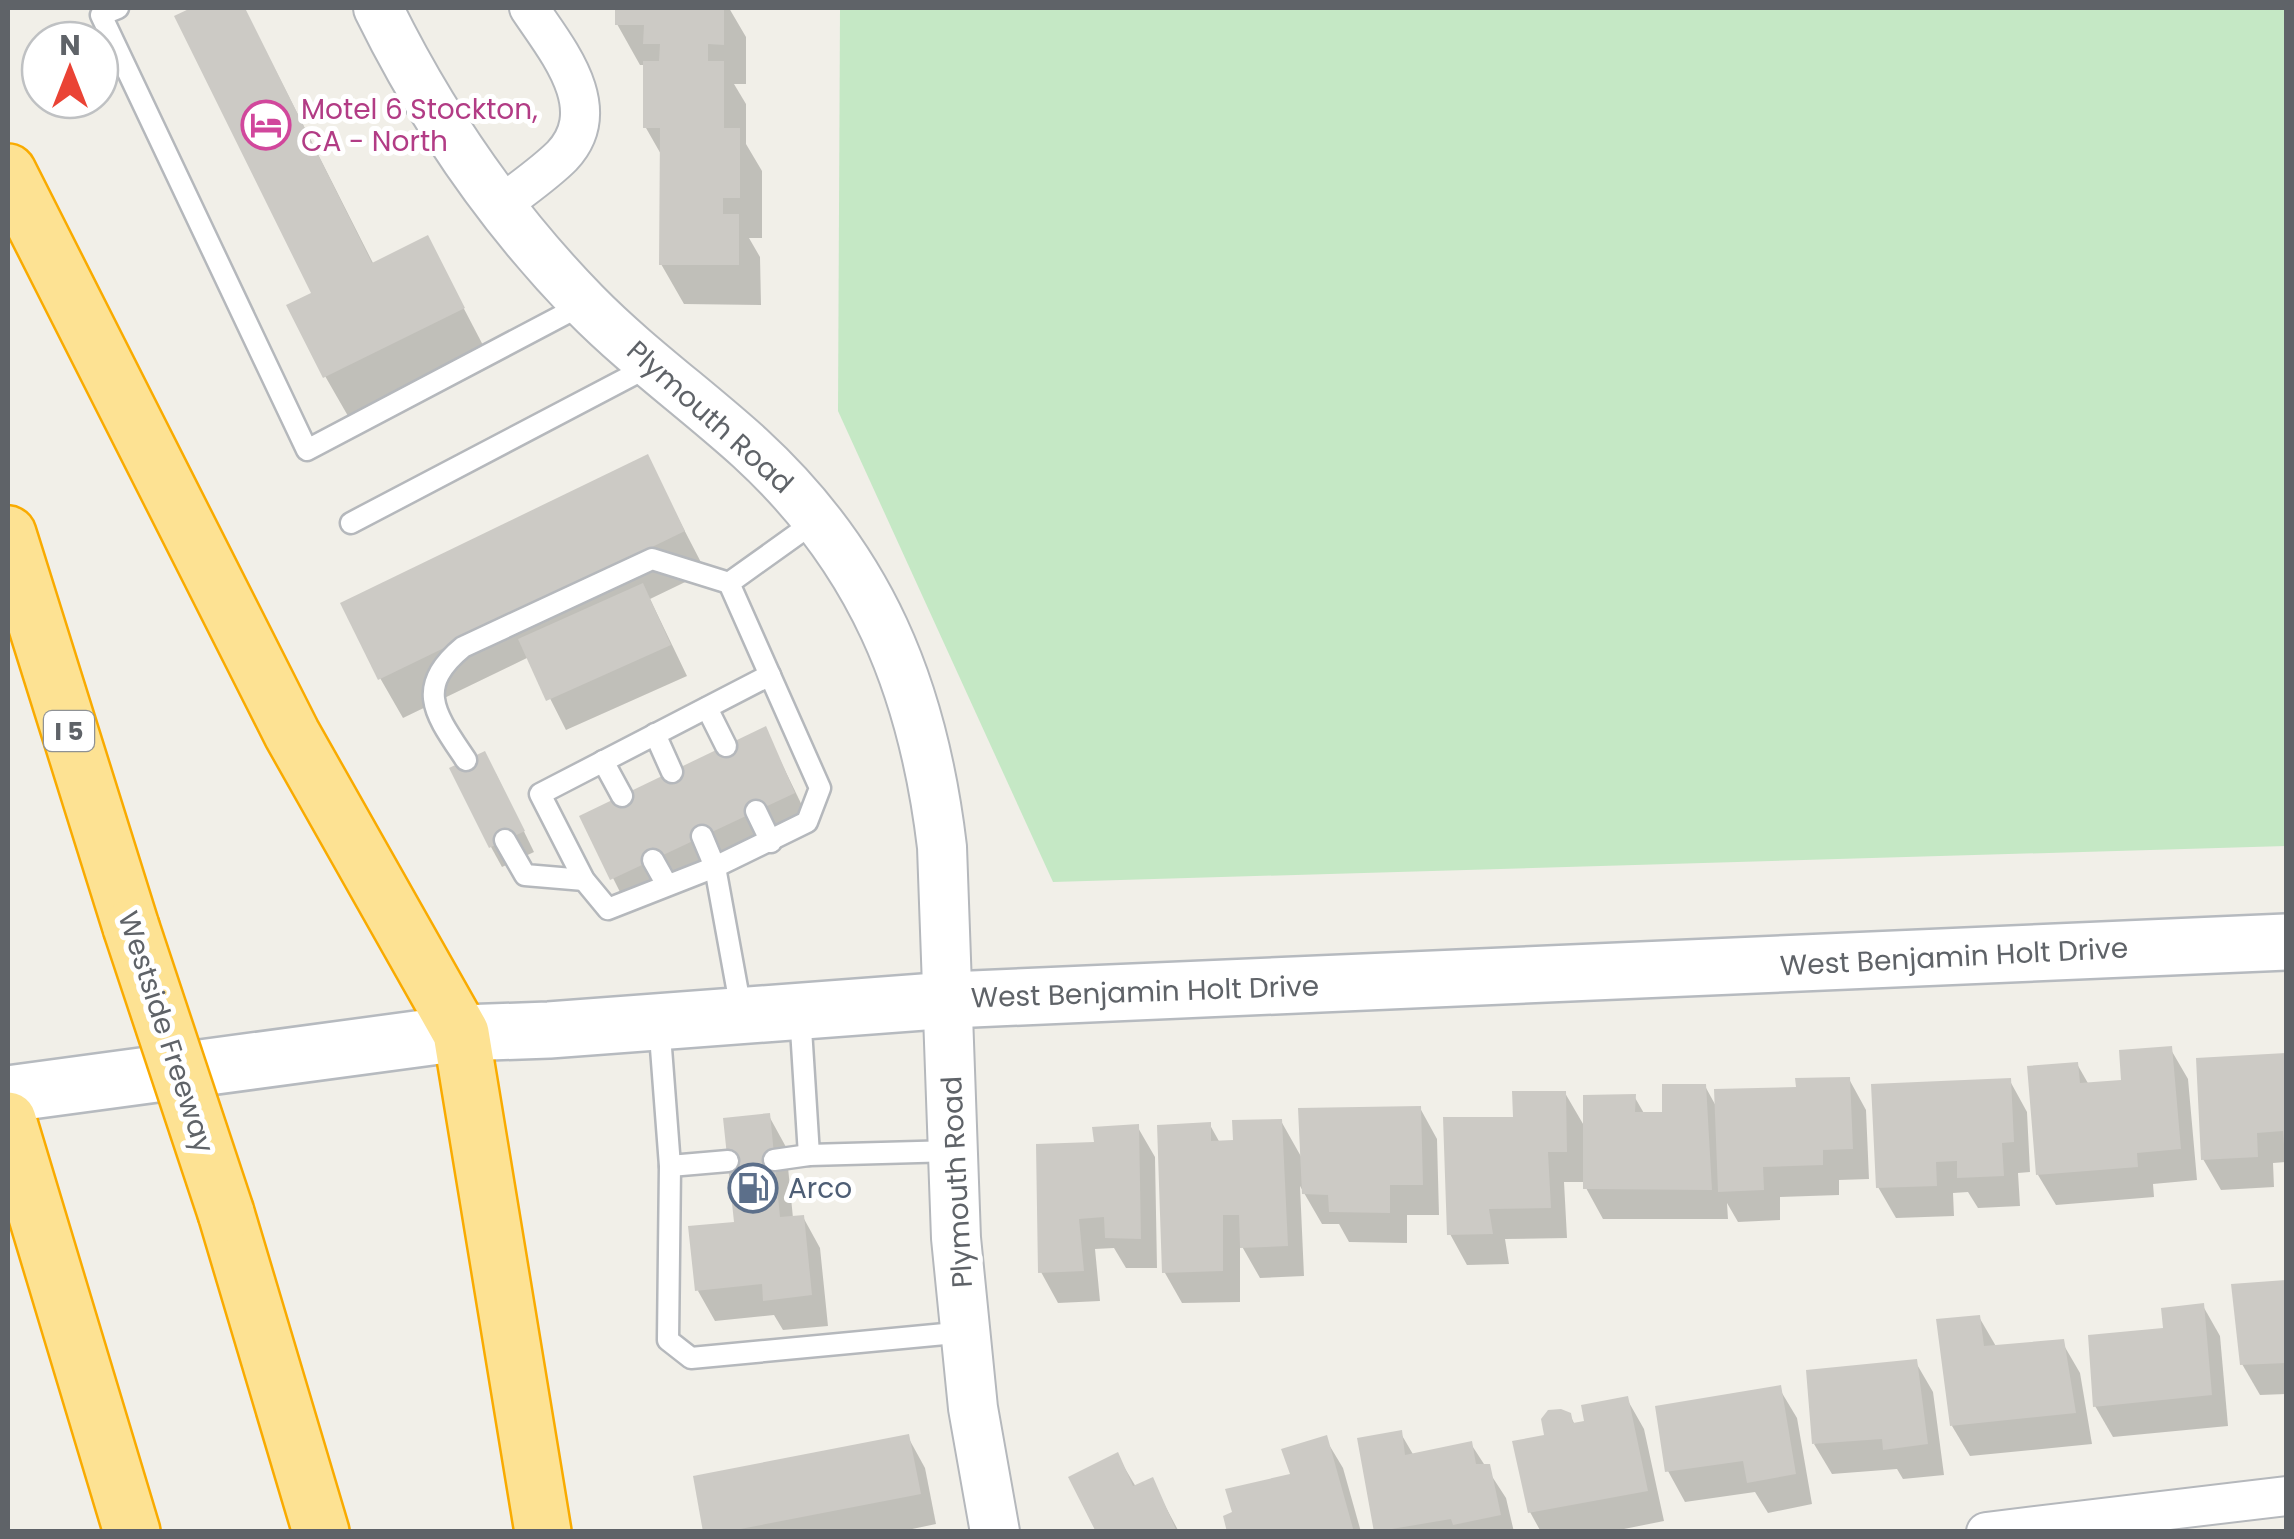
<svg xmlns="http://www.w3.org/2000/svg" width="2294" height="1539" font-family="Poppins,sans-serif">
	<rect width="100%" height="100%" fill="#f1efe8"/>
	<!-- green -->
	<path fill="#c5e8c5" d="M 840,8 L 2286,8 L 2286,846 L 1053,882 L 838,411 Z"/>
	<!-- shadow -->
	<g fill="#0003">
		<path d="M 197,8 L 244,8 L 374,265 L 427,238 L 485,349 L 348,416 L 325,376 L 315,294 L 177,17 Z"/>
		<path d="M 617,8 L 729,8 L 746,37 L 746,84 L 734,84 L 746,104 L 746,144 L 762,171 L 762,238 L 749,238 L 760,257 L 761,305 L 684,304 L 661,264 L 662,156 L 646,128 L 646,65 L 640,65 L 617,24 Z"/>
		<path d="M 647,458 L 706,572 L 650,599 L 687,676 L 566,730 L 529,657 L 403,718 L 380,678 Z"/>
		<path d="M 765,729 L 811,824 L 629,910 L 583,818 Z"/>
		<path d="M 496,774 L 534,852 L 502,867 L 491,847 Z"/>
		<path d="M 2170,1048 L 2188,1079 L 2197,1180 L 2153,1184 L 2154,1197 L 2056,1205 L 2038,1175 L 2077,1064 L 2089,1085 L 2124,1082 Z"/>
		<path d="M 2286,1056 L 2286,1162 L 2273,1163 L 2274,1187 L 2221,1190 L 2203,1159 L 2199,1060 Z"/>
		<path d="M 1849,1079 L 1866,1110 L 1869,1179 L 1839,1180 L 1839,1195 L 1780,1197 L 1780,1220 L 1738,1222 L 1727,1203 L 1728,1219 L 1603,1219 L 1586,1188 L 1586,1182 L 1564,1182 L 1567,1238 L 1505,1239 L 1509,1264 L 1467,1265 L 1450,1234 L 1516,1120 L 1565,1093 L 1586,1129 L 1634,1096 L 1645,1115 L 1665,1115 L 1705,1086 L 1717,1108 Z"/>
		<path d="M 2010,1081 L 2027,1112 L 2030,1172 L 2018,1173 L 2020,1206 L 1978,1208 L 1968,1192 L 1953,1193 L 1954,1216 L 1896,1218 L 1878,1187 Z"/>
		<path d="M 1420,1108 L 1437,1139 L 1439,1215 L 1407,1215 L 1407,1243 L 1349,1242 L 1339,1224 L 1322,1224 L 1300,1186 L 1304,1276 L 1260,1278 L 1240,1243 L 1240,1302 L 1182,1303 L 1165,1273 L 1210,1125 L 1220,1143 L 1235,1143 L 1281,1121 L 1303,1160 Z"/>
		<path d="M 769,1116 L 786,1147 L 793,1218 L 803,1217 L 820,1248 L 828,1326 L 783,1330 L 774,1315 L 715,1321 L 698,1291 L 736,1224 Z"/>
		<path d="M 1137,1126 L 1155,1157 L 1157,1268 L 1126,1268 L 1114,1248 L 1095,1249 L 1100,1301 L 1058,1303 L 1041,1272 L 1097,1145 Z"/>
		<path d="M 2286,1282 L 2286,1394 L 2260,1395 L 2242,1364 L 2233,1287 Z"/>
		<path d="M 2203,1306 L 2220,1336 L 2228,1426 L 2113,1437 L 2095,1406 L 2166,1331 Z"/>
		<path d="M 1979,1317 L 1997,1348 L 2062,1342 L 2080,1373 L 2092,1444 L 1970,1456 L 1952,1426 Z"/>
		<path d="M 1915,1361 L 1933,1392 L 1944,1475 L 1903,1479 L 1897,1469 L 1832,1474 L 1814,1444 Z"/>
		<path d="M 1779,1388 L 1797,1418 L 1812,1504 L 1768,1513 L 1755,1492 L 1685,1502 L 1668,1471 Z"/>
		<path d="M 1627,1399 L 1644,1429 L 1664,1521 L 1609,1532 L 1541,1532 L 1530,1512 L 1546,1437 L 1570,1415 L 1575,1425 L 1587,1423 Z"/>
		<path d="M 1400,1432 L 1414,1456 L 1471,1444 L 1506,1498 L 1514,1532 L 1377,1532 Z"/>
		<path d="M 908,1437 L 925,1468 L 936,1524 L 898,1532 L 706,1532 Z"/>
		<path d="M 1325,1438 L 1343,1468 L 1361,1532 L 1230,1532 L 1294,1475 Z"/>
		<path d="M 1117,1455 L 1136,1487 L 1152,1481 L 1179,1532 L 1099,1532 Z"/>
	</g>
	<!-- building -->
	<g fill="#cccac5">
		<path d="M 191,8 L 245,8 L 372,263 L 428,235 L 465,308 L 323,378 L 286,305 L 311,293 L 174,16 Z"/>
		<path d="M 615,8 L 724,8 L 724,45 L 708,44 L 708,61 L 724,61 L 724,128 L 740,128 L 740,198 L 723,198 L 723,214 L 739,214 L 739,265 L 659,265 L 660,128 L 643,128 L 643,61 L 659,61 L 660,44 L 643,44 L 644,25 L 615,25 Z"/>
		<path d="M 648,454 L 685,531 L 378,680 L 340,603 Z"/>
		<path d="M 643,583 L 671,645 L 546,701 L 518,639 Z"/>
		<path d="M 766,726 L 795,793 L 610,880 L 579,816 Z"/>
		<path d="M 485,751 L 525,831 L 489,848 L 449,768 Z"/>
		<path d="M 2172,1046 L 2181,1149 L 2137,1153 L 2138,1167 L 2036,1175 L 2027,1066 L 2078,1062 L 2080,1083 L 2121,1080 L 2119,1050 Z"/>
		<path d="M 2286,1053 L 2286,1145 L 2284,1145 L 2283,1131 L 2257,1133 L 2258,1157 L 2201,1160 L 2196,1058 Z"/>
		<path d="M 1850,1077 L 1853,1149 L 1823,1150 L 1823,1165 L 1763,1167 L 1764,1190 L 1718,1192 L 1714,1089 L 1796,1087 L 1795,1078 Z"/>
		<path d="M 2011,1078 L 2014,1142 L 2002,1143 L 2004,1176 L 1957,1178 L 1957,1161 L 1936,1162 L 1937,1186 L 1876,1188 L 1871,1084 Z"/>
		<path d="M 1662,1084 L 1706,1084 L 1712,1190 L 1583,1189 L 1583,1095 L 1636,1094 L 1635,1112 L 1662,1112 Z"/>
		<path d="M 1512,1091 L 1566,1091 L 1567,1152 L 1548,1152 L 1551,1208 L 1489,1209 L 1493,1234 L 1447,1235 L 1443,1117 L 1513,1117 Z"/>
		<path d="M 1421,1106 L 1423,1185 L 1390,1185 L 1390,1213 L 1329,1212 L 1328,1195 L 1302,1194 L 1298,1108 Z"/>
		<path d="M 770,1113 L 780,1217 L 804,1215 L 812,1295 L 763,1301 L 762,1284 L 695,1291 L 688,1226 L 734,1222 L 723,1118 Z"/>
		<path d="M 1282,1119 L 1288,1246 L 1240,1248 L 1239,1215 L 1223,1215 L 1223,1271 L 1162,1273 L 1157,1125 L 1211,1122 L 1211,1141 L 1233,1140 L 1232,1120 Z"/>
		<path d="M 1139,1124 L 1141,1239 L 1105,1238 L 1104,1217 L 1079,1219 L 1084,1271 L 1038,1273 L 1036,1144 L 1094,1142 L 1092,1127 Z"/>
		<path d="M 2286,1280 L 2286,1363 L 2240,1365 L 2231,1284 Z"/>
		<path d="M 2204,1303 L 2212,1395 L 2093,1407 L 2088,1335 L 2163,1328 L 2161,1308 Z"/>
		<path d="M 1980,1315 L 1984,1346 L 2064,1339 L 2076,1413 L 1950,1426 L 1936,1319 Z"/>
		<path d="M 1917,1359 L 1928,1444 L 1883,1450 L 1882,1439 L 1812,1444 L 1806,1370 Z"/>
		<path d="M 1781,1385 L 1796,1474 L 1747,1483 L 1743,1461 L 1665,1472 L 1655,1406 Z"/>
		<path d="M 1628,1396 L 1648,1491 L 1528,1513 L 1512,1441 L 1544,1435 L 1541,1419 L 1548,1410 L 1561,1409 L 1571,1413 L 1573,1423 L 1584,1421 L 1581,1405 Z"/>
		<path d="M 1402,1430 L 1405,1455 L 1472,1441 L 1476,1464 L 1490,1464 L 1501,1515 L 1453,1525 L 1451,1519 L 1374,1532 L 1357,1438 Z"/>
		<path d="M 909,1434 L 921,1494 L 725,1532 L 703,1532 L 693,1476 Z"/>
		<path d="M 1327,1435 L 1354,1532 L 1227,1532 L 1223,1516 L 1232,1512 L 1225,1489 L 1290,1474 L 1281,1449 Z"/>
		<path d="M 1118,1452 L 1133,1486 L 1153,1477 L 1177,1532 L 1096,1532 L 1068,1477 Z"/>
	</g>
	<g fill="none" stroke-linecap="round" stroke-linejoin="round">
		<!-- service casing -->
		<g stroke="#b5b8bc" stroke-width="25">
			<g id="service">
				<path d="M 118,8 L 101,15 L 307,450 L 584,304"/>
				<path d="M 351,523 L 650,366"/>
				<path d="M 707,708 L 726,746"/>
				<path d="M 655,734 L 672,772"/>
				<path d="M 466,760 C 436,715 413,688 463,647 L 652,559 L 729,583"/>
				<path d="M 603,761 L 622,796"/>
				<path d="M 756,811 L 771,842"/>
				<path d="M 702,836 L 715,867 L 608,909 L 584,880 L 540,794 L 770,675"/>
				<path d="M 505,840 L 525,875 L 584,880"/>
				<path d="M 653,860 L 667,885"/>
				<path d="M 800,1013 L 809,1155 L 954,1151"/>
				<path d="M 742,1015 L 715,867 L 807,822 L 820,788 L 729,583 L 817,520"/>
				<path d="M 659,1022 L 670,1166 L 728,1161"/>
				<path d="M 774,1160 L 809,1155"/>
				<path d="M 670,1166 L 668,1340 L 691,1358 L 966,1332"/>
			</g>
		</g>
		<!-- minor casing -->
		<g stroke="#b5b8bc" stroke-width="42">
			<g id="minor">
				<path d="M 500,206 C 520,190 544,174 562,156 C 607,108 557,50 529,8"/>
				<path d="M 1986,1532 L 2286,1496"/>
			</g>
		</g>
		<!-- tertiary casing -->
		<g stroke="#b5b8bc" stroke-width="52">
			<path id="tertiary" d="M 378,8 C 431,116 500,217 585,304 C 636,356 696,399 750,448 C 871,559 923,687 942,847 L 956,1238 L 973,1408 L 995,1532"/>
		</g>
		<!-- secondary casing -->
		<g stroke="#b6babf" stroke-width="60">
			<path id="secondary" d="M 8,1094 L 461,1033 L 549,1030 L 950,1000 L 2286,942"/>
		</g>
		<!-- motorway casing -->
		<g stroke="#f9ab00" stroke-width="60">
			<g id="motorway">
				<path d="M 8,172 L 292,734 L 461,1033 L 543,1532"/>
				<path d="M 8,534 L 131,927"/>
				<path d="M 8,1120 L 132,1532"/>
				<path d="M 226,1213 L 321,1532"/>
			</g>
		</g>
		<!-- service -->
		<use href="#service" stroke="#fff" stroke-width="20"/>
		<!-- minor -->
		<use href="#minor" stroke="#fff" stroke-width="38"/>
		<!-- tertiary -->
		<use href="#tertiary" stroke="#fff" stroke-width="48"/>
		<!-- secondary -->
		<use href="#secondary" stroke="#fff" stroke-width="55"/>
		<!-- motorway -->
		<use href="#motorway" stroke="#fde293" stroke-width="55"/>
		<!-- motorway-bridge casing -->
		<g stroke="#f9ab00" stroke-width="60" stroke-linecap="butt">
			<path id="motorway-bridge" d="M 131,927 L 226,1213"/>
		</g>
		<!-- motorway-bridge -->
		<use href="#motorway-bridge" stroke="#fde293" stroke-width="55"/>
	</g>
	<!-- icons -->
	<defs>
		<g id="hotel-ring" transform="scale(2.5)"><circle r="9.5" fill="#fff" stroke="#d1479c" stroke-width="1.5"/><path d="M-6-4.5h1.5V1H6V5H4.5V3h-9V5H-6ZM-4 0a1.8 1.8 0 1 1 3.6 0ZM.5 0V-2.5h3Q6-2.5 6 0Z" fill="#d1479c"/></g>
		<g id="fuel-ring" transform="scale(2.5)"><circle r="9.5" fill="#fff" stroke="#5c6f8a" stroke-width="1.5"/><path d="M-5.5-6h7V0h2V4h1.3V-2.5L3-4.5l.8-.8L6-3V5H2.5V1h-1V6h-7ZM-4.2-4.7v3.2H.2V-4.7Z" fill="#5c6f8a"/></g>
	</defs>
	<g fill-rule="evenodd">
		<use href="#hotel-ring" x="266" y="125"/>
		<use href="#fuel-ring" x="753" y="1188"/>
	</g>
	<g text-anchor="middle" dominant-baseline="central" stroke-width="10" stroke-linejoin="round" paint-order="stroke">
		<!-- shield labels -->
		<rect fill="#fff" stroke="#8f9295" stroke-width="2.5" x="44" y="711" width="50" height="40" rx="8"/>
		<g font-size="25" font-weight="bold" fill="#5f6368">
			<text x="69" y="731">I 5</text>
		</g>
		<!-- hotel labels -->
		<g font-size="28" fill="#b23c85" stroke="#fff" text-anchor="start">
			<text x="301" y="109">Motel 6 Stockton,<tspan x="301" dy="32">CA - North</tspan></text>
		</g>
		<!-- street labels -->
		<g font-size="28" fill="#5f6368" stroke="#fff">
			<text transform="translate(710 417) rotate(42)">Plymouth Road</text>
			<text transform="translate(1954 957) rotate(-3)">West Benjamin Holt Drive</text>
			<text transform="translate(1145 992) rotate(-2)">West Benjamin Holt Drive</text>
			<text transform="translate(166 1032) rotate(72)">Westside Freeway</text>
			<text transform="translate(957 1182) rotate(-93)">Plymouth Road</text>
		</g>
		<!-- service labels -->
		<g font-size="28" fill="#4e5e75" stroke="#fff" text-anchor="start">
			<text x="788" y="1188">Arco</text>
		</g>
	</g>
	<!-- border -->
	<rect width="2294" height="1539" fill="none" stroke="#5f6368" stroke-width="20"/>
	<!-- north arrow -->
	<g transform="translate(70 70)"><circle r="48" fill="#ffffff" stroke="#bfc1c3" stroke-width="2.5"/>
	<path d="M0-8L18 38L0 25L-18 38Z" fill="#ea4335"/>
	<text y="-15" font-size="28" font-weight="bold" text-anchor="middle" fill="#5f6368">N</text>
	</g>
</svg>
